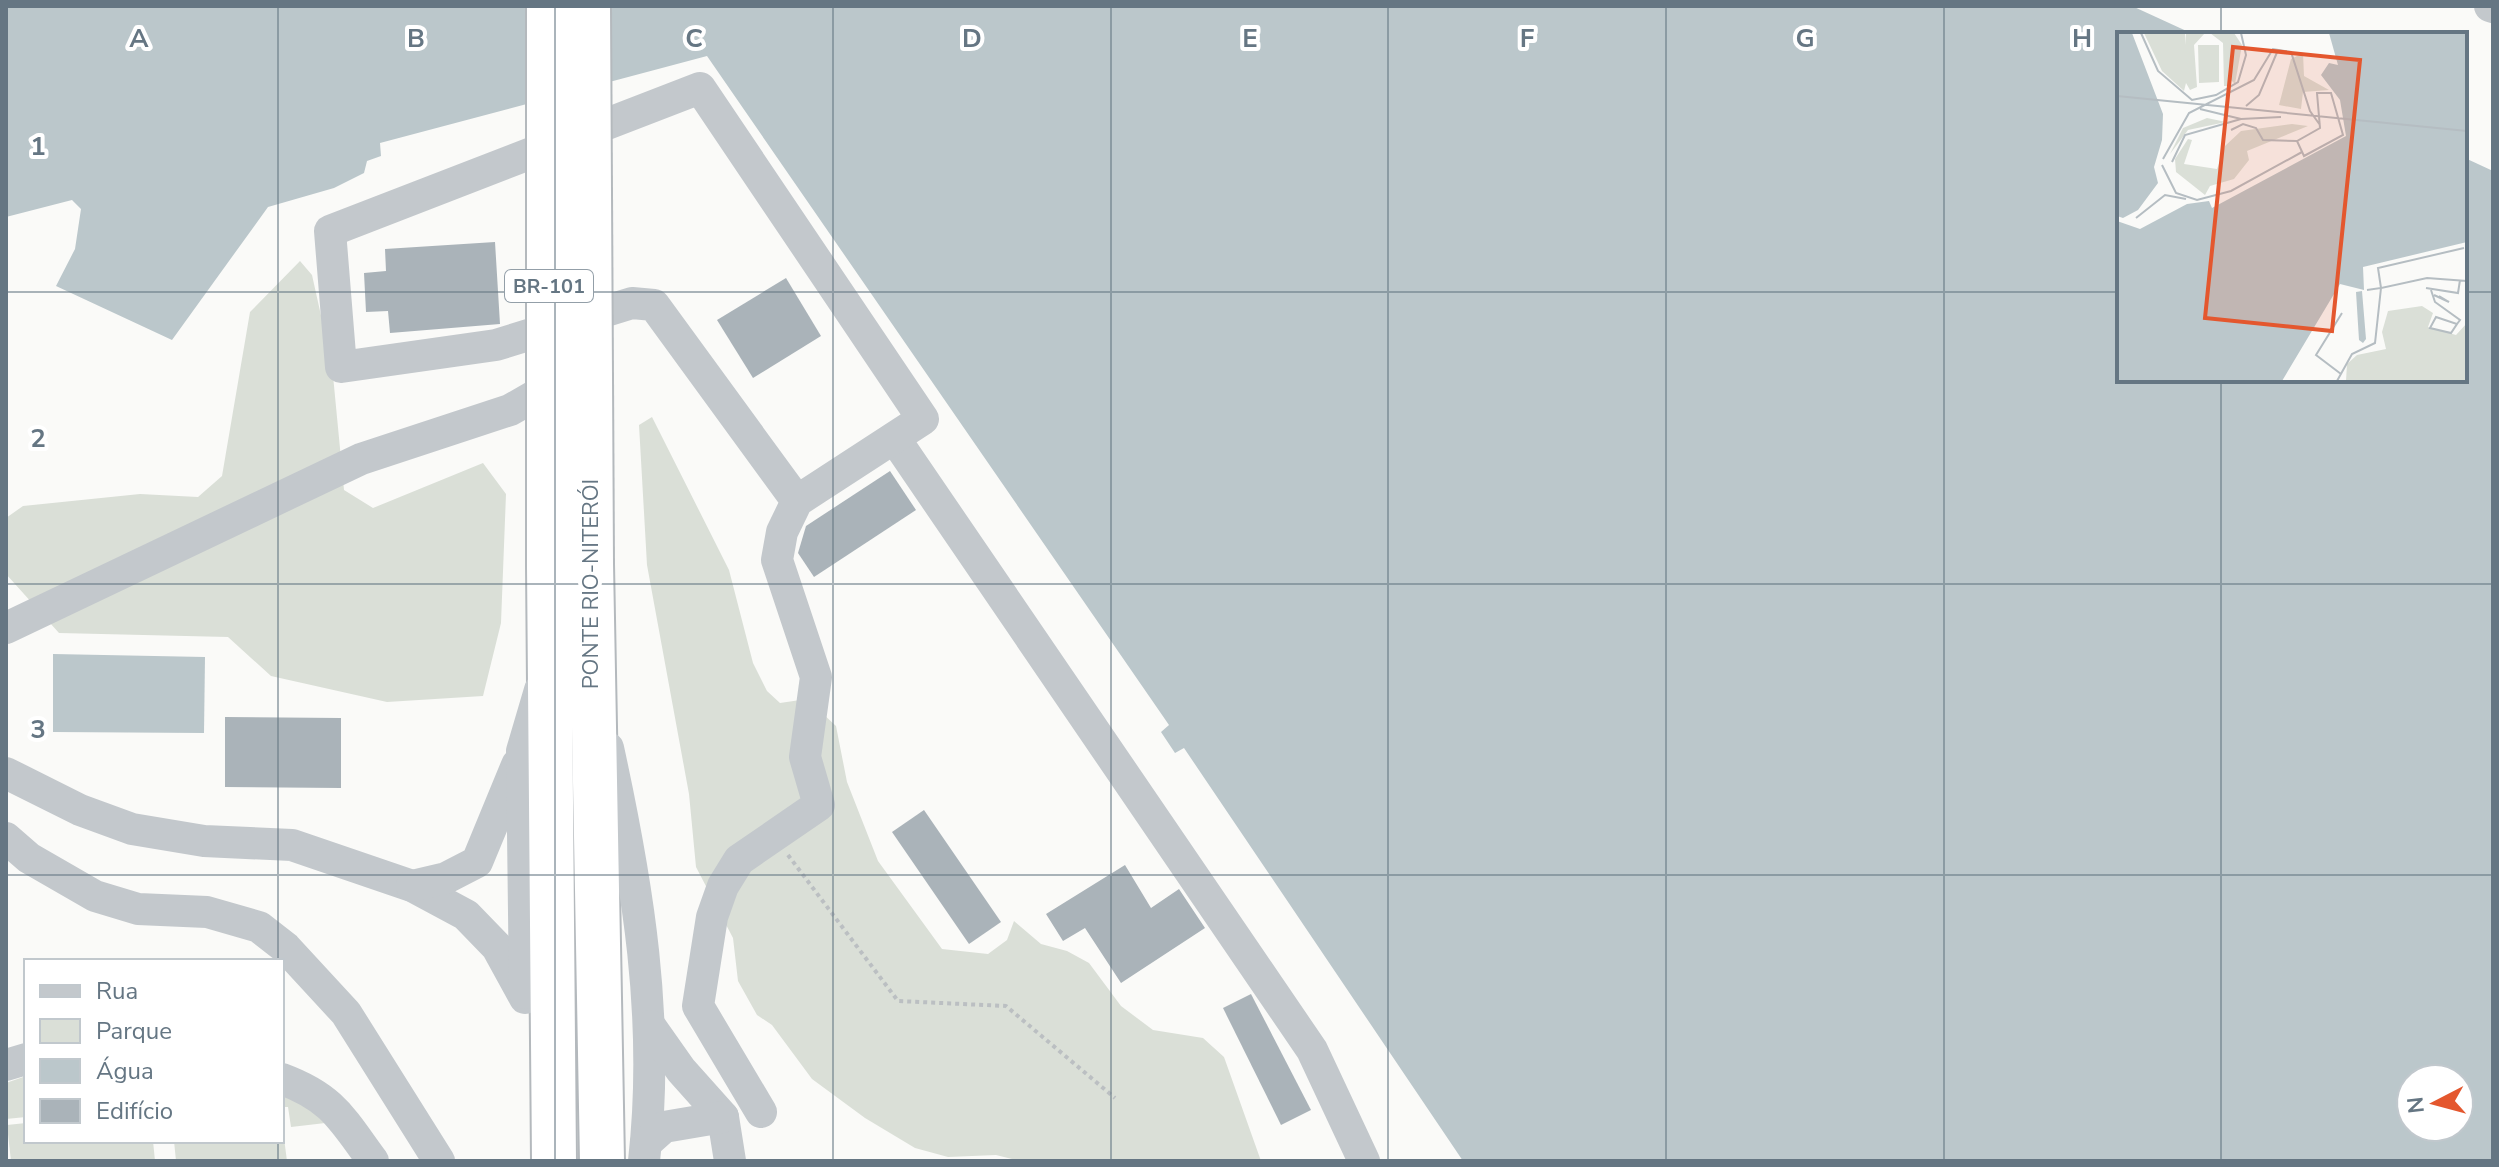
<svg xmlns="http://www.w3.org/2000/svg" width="2499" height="1167" font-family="'Nunito Sans',sans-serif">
	<rect width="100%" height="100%" fill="#fafaf8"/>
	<!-- green -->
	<g fill="#dadfd7">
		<path d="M 300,261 L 312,275 L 332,365 L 344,490 L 373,508 L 483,463 L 506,494 L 501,623 L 483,696 L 387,702 L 271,676 L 228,637 L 59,633 L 6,574 L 6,518 L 23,506 L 140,494 L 198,497 L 222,476 L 250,312 Z"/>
		<path d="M 652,417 L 729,570 L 753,663 L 767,691 L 780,703 L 807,699 L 836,726 L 847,782 L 878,861 L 942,949 L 988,954 L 1007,940 L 1014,921 L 1041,944 L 1067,951 L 1089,963 L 1121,1006 L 1153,1030 L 1203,1038 L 1224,1057 L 1261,1161 L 1020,1161 L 996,1155 L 948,1157 L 915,1148 L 865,1118 L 812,1079 L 772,1025 L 757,1015 L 738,981 L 733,938 L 696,867 L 689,794 L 647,565 L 639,425 Z"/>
		<path d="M 26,1076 L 26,1117 L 6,1119 L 6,1083 Z"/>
		<path d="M 282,1092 L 334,1122 L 291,1127 L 288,1107 L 282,1107 Z"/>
		<path d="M 26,1123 L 26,1141 L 153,1141 L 155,1161 L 11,1161 L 7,1125 Z"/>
		<path d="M 282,1123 L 287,1161 L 176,1161 L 174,1141 L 282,1141 Z"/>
	</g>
	<!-- water -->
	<g fill="#bbc7cb" fill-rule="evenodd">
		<path d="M 6,6 L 2132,6 L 2193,34 L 2119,34 L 2119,380 L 2465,380 L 2465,158 L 2493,171 L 2493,1161 L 1463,1161 L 1184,748 L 1175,753 L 1161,732 L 1169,725 L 707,56 L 380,143 L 381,156 L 367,161 L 364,173 L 334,188 L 268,207 L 172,340 L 56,286 L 75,249 L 81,209 L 72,200 L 6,217 ZM 2411,1079 L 2459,1079 L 2459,1127 L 2411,1127 Z"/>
		<path d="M 53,654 L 205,657 L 204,733 L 53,732 Z"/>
	</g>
	<!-- building -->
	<g fill="#aab3b9">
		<path d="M 495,242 L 500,324 L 390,333 L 388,311 L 366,312 L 364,273 L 386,271 L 385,249 Z"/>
		<path d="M 786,278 L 821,336 L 753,378 L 717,320 Z"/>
		<path d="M 890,471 L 916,510 L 814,577 L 798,553 L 806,526 Z"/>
		<path d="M 225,717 L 341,718 L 341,788 L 225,787 Z"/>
		<path d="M 924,810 L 1001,922 L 969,944 L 892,832 Z"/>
		<path d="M 1125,865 L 1151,908 L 1179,889 L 1205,928 L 1121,983 L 1085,928 L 1063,941 L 1046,914 Z"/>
		<path d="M 1251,994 L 1311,1110 L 1281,1125 L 1223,1008 Z"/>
	</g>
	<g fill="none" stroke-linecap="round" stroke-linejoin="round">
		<!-- highway casing -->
		<g stroke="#b4b9bd" stroke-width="48">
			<g id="highway">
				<path d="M 591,564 L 602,1161"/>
				<path d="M 549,565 L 554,1161"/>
			</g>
		</g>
		<!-- path -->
		<path stroke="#bbbfc2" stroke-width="4" stroke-dasharray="4 4" stroke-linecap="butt" d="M 788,855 L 898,1001 L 1006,1006 L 1115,1098"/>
		<!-- minor -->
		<g stroke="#c3c8cc" stroke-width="32">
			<path d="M 2490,6 L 2493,7"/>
			<path d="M 895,439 L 1312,1050 L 1364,1161"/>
			<path d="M 6,628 L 361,459 L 510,410 L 564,379"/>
			<path d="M 608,748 C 638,885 660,1020 644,1161"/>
			<path d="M 6,773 L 80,810 L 132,829 L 204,841 L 292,845 L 412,886 L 466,915 L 497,947 L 525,998"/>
			<path d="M 6,838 L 29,858 L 95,896 L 138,909 L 207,912 L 259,927 L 286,948 L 346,1013 L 439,1161"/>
			<path d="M 412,886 L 446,878 L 477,862 L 517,765"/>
			<path d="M 525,993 L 522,751 L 540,690"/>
			<path d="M 650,1026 L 681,1070 L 723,1117 L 730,1161"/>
			<path d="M 6,1065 L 26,1059"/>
			<path d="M 282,1079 C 333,1098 342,1119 373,1161"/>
			<path d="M 761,1112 L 698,1006 L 712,917 L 723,886 L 739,860 L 819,805 L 805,757 L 816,677 L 777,560 L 782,532 L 797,501 L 654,305 L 632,303 L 496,345 L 341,367 L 330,231 L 700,88 L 923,419 L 797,501"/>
			<path d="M 646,1143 L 664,1127 L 723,1117"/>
		</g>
		<!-- highway -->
		<use href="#highway" stroke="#fff" stroke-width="44"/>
		<!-- highway-bridge casing -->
		<g stroke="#b4b9bd" stroke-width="48" stroke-linecap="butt">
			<g id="highway-bridge">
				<path d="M 588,6 L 591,564"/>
				<path d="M 549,565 L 549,6"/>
			</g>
		</g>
		<!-- highway-bridge -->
		<use href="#highway-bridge" stroke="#fff" stroke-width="44"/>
	</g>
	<!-- grid -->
	<path fill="none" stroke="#657683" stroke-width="2" stroke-opacity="0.55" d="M 278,6 L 278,961M 555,6 L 555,1161M 833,6 L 833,1161M 1111,6 L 1111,1161M 1388,6 L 1388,1161M 1666,6 L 1666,1161M 1944,6 L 1944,1161M 2221,6 L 2221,34M 6,292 L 2119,292M 2465,292 L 2493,292M 2221,380 L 2221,1161M 6,584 L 2493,584M 6,875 L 2493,875M 278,1141 L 278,1161"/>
	<g text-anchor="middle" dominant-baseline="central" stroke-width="8" stroke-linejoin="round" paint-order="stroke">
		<!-- shield labels -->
		<rect fill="#fff" stroke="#939fa8" stroke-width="2" x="505" y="270" width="88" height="32" rx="6"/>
		<g font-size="20" font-weight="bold" fill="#657683">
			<text x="549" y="286">BR-101</text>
		</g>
		<!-- street labels -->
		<g font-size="22" fill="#657683" stroke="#fff">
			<text transform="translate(591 584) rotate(-90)">PONTE RIO-NITERÓI</text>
		</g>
	</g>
	<!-- overview -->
	<g transform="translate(2117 32)">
		<rect width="350" height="350" fill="#fafaf8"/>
		<path d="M 27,1 L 68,1 L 69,13 L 69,1 L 88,1 L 77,13 L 80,55 L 73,58 L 69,51 L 67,59 L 45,39 ZM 93,1 L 117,1 L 125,13 L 118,52 L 112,46 L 112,54 L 107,54 L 106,11 ZM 81,13 L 102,13 L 102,50 L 82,51 ZM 186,21 L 187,44 L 212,58 L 186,60 L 184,77 L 162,73 L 174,27 ZM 90,86 L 109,90 L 71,98 L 53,122 L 66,96 ZM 175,92 L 191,94 L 130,119 L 132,128 L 117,147 L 93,154 L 88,163 L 59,140 L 58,127 L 71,107 L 75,108 L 67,132 L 100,137 L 108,114 L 124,99 ZM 305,274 L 316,281 L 311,295 L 339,303 L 350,291 L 350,349 L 229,349 L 230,332 L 240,323 L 269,317 L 265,300 L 271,279 Z" fill="#dadfd7"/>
		<path d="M 0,1 L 15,1 L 46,82 L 45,108 L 37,135 L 41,151 L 21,178 L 6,186 L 0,184 ZM 212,1 L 350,1 L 350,210 L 246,235 L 247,258 L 223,252 L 165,349 L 0,349 L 0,189 L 23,197 L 70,172 L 92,169 L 95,176 L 229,104 L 223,68 L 204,43 L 212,31 L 221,33 ZM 245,259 L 249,307 L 246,311 L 242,308 L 239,260 Z" fill="#bbc7cb"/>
		<path fill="none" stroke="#b5bdc2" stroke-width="2" d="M 24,1 L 41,39 L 75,68 L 99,63 L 121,50 L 129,23 L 124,1M 0,64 L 350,99M 129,74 L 142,63 L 161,18M 83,77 L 124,87 L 164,85M 114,98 L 126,92 L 139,96 L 146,108 L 180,109 L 203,96 L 200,61 L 214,61 L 226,103 L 187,124 L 180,109M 46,127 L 72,81 L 137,48 L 156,17 L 174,20 L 193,79 L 203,93M 55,130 L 68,103 L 124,87M 45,133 L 59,161 L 80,168 L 114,159 L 185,120M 19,186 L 48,163 L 69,167M 309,256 L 341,261 L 343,248M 250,258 L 264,256 L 261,236 L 347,216M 314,258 L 318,270 L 343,288 L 340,292M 317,263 L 332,270 L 322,264M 319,285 L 340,292 L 334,301 L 313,296 ZM 224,342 L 199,323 L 225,281M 220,349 L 235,322 L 258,311 L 264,256 L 310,246 L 350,249"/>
		<path fill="#e4572e" fill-opacity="0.15" stroke="#e4572e" stroke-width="4" d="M 116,15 L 243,28 L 215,299 L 88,286 Z"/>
		<rect width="350" height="350" fill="none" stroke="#657683" stroke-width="4"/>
	</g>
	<g font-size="26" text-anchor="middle" font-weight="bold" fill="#657683" stroke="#fff" stroke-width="8" stroke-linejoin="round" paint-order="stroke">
		<text x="139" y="47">A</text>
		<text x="416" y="47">B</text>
		<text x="694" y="47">C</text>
		<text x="972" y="47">D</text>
		<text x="1250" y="47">E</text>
		<text x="1527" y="47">F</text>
		<text x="1805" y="47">G</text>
		<text x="2082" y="47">H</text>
		<text x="38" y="155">1</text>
		<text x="38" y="447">2</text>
		<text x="38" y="738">3</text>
	</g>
	<!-- border -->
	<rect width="2499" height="1167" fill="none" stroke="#657683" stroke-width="16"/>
	<!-- legend -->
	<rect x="24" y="959" width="260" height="184" fill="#ffffff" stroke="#c1c8cd" stroke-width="2"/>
	<rect x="40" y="985" width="40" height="12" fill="#c3c8cc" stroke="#c1c8cd" stroke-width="2"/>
	<text x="96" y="999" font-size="24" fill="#657683">Rua</text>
	<rect x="40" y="1019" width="40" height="24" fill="#dadfd7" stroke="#c1c8cd" stroke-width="2"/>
	<text x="96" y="1039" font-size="24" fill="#657683">Parque</text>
	<rect x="40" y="1059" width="40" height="24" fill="#bbc7cb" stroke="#c1c8cd" stroke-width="2"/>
	<text x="96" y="1079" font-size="24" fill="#657683">Água</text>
	<rect x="40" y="1099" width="40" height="24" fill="#aab3b9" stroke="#c1c8cd" stroke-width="2"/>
	<text x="96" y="1119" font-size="24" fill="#657683">Edifício</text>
	<!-- north arrow -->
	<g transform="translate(2435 1103) rotate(264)"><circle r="38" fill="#ffffff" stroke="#c1c8cd" stroke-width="2"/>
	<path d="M0-6L14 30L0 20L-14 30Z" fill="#e4572e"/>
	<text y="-12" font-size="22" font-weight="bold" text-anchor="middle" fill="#657683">N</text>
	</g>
</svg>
